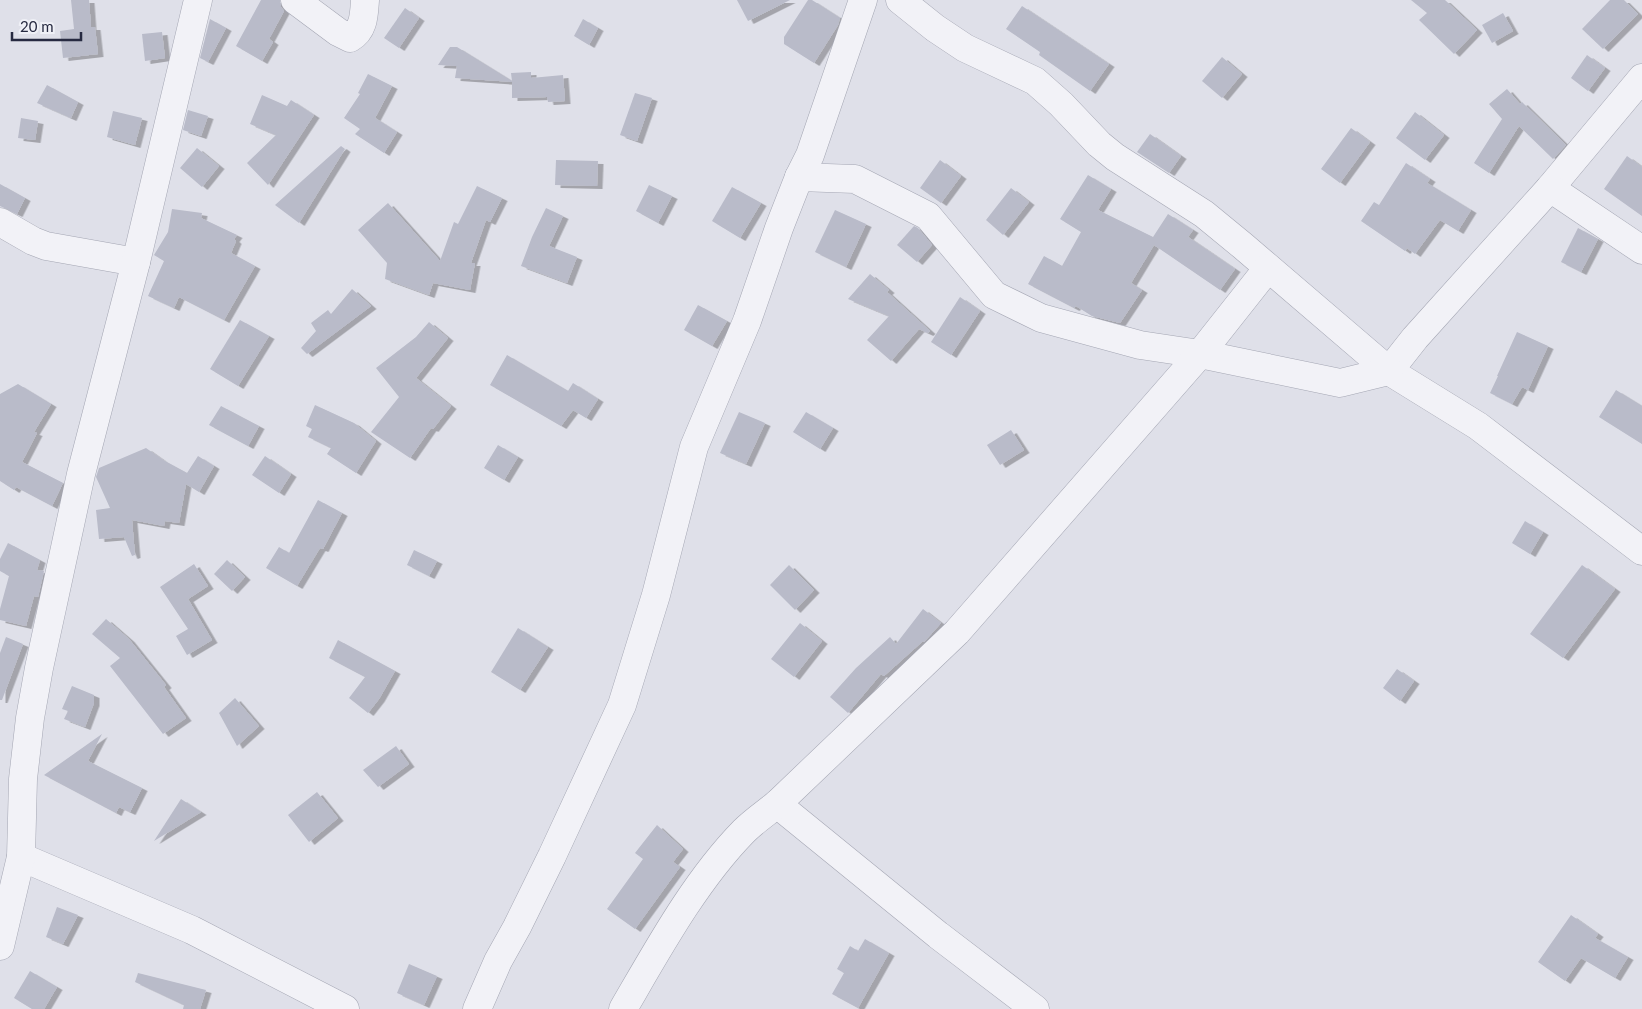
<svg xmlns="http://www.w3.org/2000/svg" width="1642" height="1009" font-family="Lato,sans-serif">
	<defs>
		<filter id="shadow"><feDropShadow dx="5.5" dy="3" stdDeviation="0" flood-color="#0004"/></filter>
	</defs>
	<rect width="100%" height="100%" fill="#dfe0e9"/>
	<!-- building -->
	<g fill="#b9bbc9" filter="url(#shadow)">
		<path d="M 71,0 L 89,0 L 91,27 L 95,27 L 98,54 L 63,58 L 60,31 L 74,29 Z"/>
		<path d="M 261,0 L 280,0 L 281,7 L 284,11 L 269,39 L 273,42 L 262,61 L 236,46 Z"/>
		<path d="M 737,0 L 790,0 L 748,21 Z"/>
		<path d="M 808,0 L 812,0 L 840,18 L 838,25 L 814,63 L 784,44 L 784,37 Z"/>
		<path d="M 1411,0 L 1445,0 L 1477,30 L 1454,54 L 1419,20 L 1427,13 Z"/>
		<path d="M 1610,0 L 1624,0 L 1638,14 L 1603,49 L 1582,29 Z"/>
		<path d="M 1022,6 L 1109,64 L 1090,91 L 1039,55 L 1040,52 L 1006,29 Z"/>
		<path d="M 405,8 L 419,18 L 399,48 L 384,38 Z"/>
		<path d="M 1503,13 L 1513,31 L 1492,43 L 1482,25 Z"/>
		<path d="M 210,19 L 226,28 L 208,62 L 200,58 Z"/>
		<path d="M 583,19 L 598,28 L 589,45 L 574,36 Z"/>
		<path d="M 162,32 L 165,58 L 145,61 L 142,34 Z"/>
		<path d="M 450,47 L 457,47 L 512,81 L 511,73 L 531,72 L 531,78 L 563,75 L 565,101 L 548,102 L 547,97 L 512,98 L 512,82 L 455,78 L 457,66 L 438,65 Z"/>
		<path d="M 1587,55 L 1605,68 L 1588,91 L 1571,78 Z"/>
		<path d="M 1222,57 L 1242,74 L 1222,98 L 1202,81 Z"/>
		<path d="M 368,74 L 392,86 L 375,118 L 397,132 L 384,153 L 355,134 L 360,129 L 344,118 L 360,94 L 358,93 Z"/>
		<path d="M 47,85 L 78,102 L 71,118 L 37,103 Z"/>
		<path d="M 1507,89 L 1520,104 L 1522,102 L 1566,145 L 1553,159 L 1519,126 L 1489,173 L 1474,163 L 1502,119 L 1489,104 Z"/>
		<path d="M 635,93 L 652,98 L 637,141 L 620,135 Z"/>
		<path d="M 262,95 L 287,106 L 291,100 L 314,115 L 268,185 L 247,163 L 276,135 L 250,124 Z"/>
		<path d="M 188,110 L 208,116 L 201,136 L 183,130 Z"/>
		<path d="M 113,111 L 142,118 L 135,145 L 107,137 Z"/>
		<path d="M 1415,112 L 1444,135 L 1425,160 L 1396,138 Z"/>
		<path d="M 21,118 L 38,121 L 35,140 L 18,138 Z"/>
		<path d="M 1351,128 L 1370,142 L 1340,183 L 1321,169 Z"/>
		<path d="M 1150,134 L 1181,156 L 1169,173 L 1137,152 Z"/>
		<path d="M 341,146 L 345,149 L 299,223 L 275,205 Z"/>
		<path d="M 197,148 L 219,166 L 202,187 L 180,168 Z"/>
		<path d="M 1627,156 L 1642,167 L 1642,216 L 1604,189 Z"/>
		<path d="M 556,160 L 598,161 L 597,186 L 555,185 Z"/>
		<path d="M 940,160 L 961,176 L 941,203 L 920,188 Z"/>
		<path d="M 1406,163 L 1430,179 L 1427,183 L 1471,210 L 1458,231 L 1440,220 L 1415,254 L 1407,248 L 1405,251 L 1361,221 L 1374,202 L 1379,205 Z"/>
		<path d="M 1088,175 L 1111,189 L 1098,210 L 1153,237 L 1168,214 L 1193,230 L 1188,237 L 1235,269 L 1220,290 L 1154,245 L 1131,283 L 1142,290 L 1120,323 L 1092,316 L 1076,306 L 1074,308 L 1028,284 L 1044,256 L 1062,266 L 1081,232 L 1060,219 Z"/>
		<path d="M 0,184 L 25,198 L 17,214 L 0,206 Z"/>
		<path d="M 649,185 L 672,196 L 658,223 L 636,211 Z"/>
		<path d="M 477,186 L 502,198 L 490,222 L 486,220 L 471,263 L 475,263 L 470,290 L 433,283 L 429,295 L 385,279 L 387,263 L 358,230 L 388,203 L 440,261 L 454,222 L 458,224 Z"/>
		<path d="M 732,187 L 761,203 L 740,238 L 712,221 Z"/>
		<path d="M 1011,188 L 1029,202 L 1003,235 L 986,220 Z"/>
		<path d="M 546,208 L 563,216 L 549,246 L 577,257 L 567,283 L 521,266 L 532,237 Z"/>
		<path d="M 172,209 L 202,213 L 201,218 L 237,235 L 234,239 L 236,241 L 231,253 L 255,266 L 224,320 L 179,297 L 174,308 L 148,296 L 164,261 L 154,255 L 168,232 Z"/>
		<path d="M 835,210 L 866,224 L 846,267 L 815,252 Z"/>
		<path d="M 914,226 L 918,228 L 932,245 L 917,262 L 897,245 Z"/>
		<path d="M 1578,228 L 1598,239 L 1581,272 L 1561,262 Z"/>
		<path d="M 870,274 L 889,290 L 887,292 L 930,331 L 928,333 L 919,329 L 891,361 L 867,340 L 889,316 L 848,299 Z"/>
		<path d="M 352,289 L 371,306 L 307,354 L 301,348 L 316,331 L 311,323 L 328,310 L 331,314 Z"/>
		<path d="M 960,297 L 980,311 L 951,355 L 931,342 Z"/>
		<path d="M 698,305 L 727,321 L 712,346 L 684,330 Z"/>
		<path d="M 240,320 L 269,336 L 238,386 L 210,369 Z"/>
		<path d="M 429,322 L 448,338 L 416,378 L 451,406 L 433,429 L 431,428 L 410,458 L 371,432 L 399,397 L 376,368 L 416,337 Z"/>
		<path d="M 1517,332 L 1548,346 L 1528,390 L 1522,387 L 1512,404 L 1490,393 L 1498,376 L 1497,376 Z"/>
		<path d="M 507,355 L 568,391 L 573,383 L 598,399 L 586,418 L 573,410 L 561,426 L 490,385 Z"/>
		<path d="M 18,384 L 51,404 L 34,432 L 37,433 L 22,462 L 63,483 L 52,506 L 16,487 L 14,490 L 0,481 L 0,394 Z"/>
		<path d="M 1616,390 L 1642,406 L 1642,444 L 1599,417 Z"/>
		<path d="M 315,405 L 354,423 L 376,441 L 356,473 L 327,454 L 331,448 L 308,437 L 312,429 L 306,426 Z"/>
		<path d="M 221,406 L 259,426 L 248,446 L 209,425 Z"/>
		<path d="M 739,412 L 765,423 L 746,464 L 720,453 Z"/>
		<path d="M 806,412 L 833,428 L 820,449 L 793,432 Z"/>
		<path d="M 1011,430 L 1024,450 L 1000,465 L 987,445 Z"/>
		<path d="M 498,445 L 518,457 L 504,480 L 484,468 Z"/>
		<path d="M 146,448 L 163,460 L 187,473 L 198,456 L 214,466 L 199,492 L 186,484 L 179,523 L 165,521 L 164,526 L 132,520 L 135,555 L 132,556 L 124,537 L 99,539 L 96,510 L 110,508 L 96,477 L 99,468 Z"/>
		<path d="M 265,456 L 291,474 L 279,493 L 252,475 Z"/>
		<path d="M 318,500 L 342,513 L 323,549 L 320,548 L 297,586 L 266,568 L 279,547 L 289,553 Z"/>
		<path d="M 1525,521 L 1543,532 L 1530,554 L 1512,543 Z"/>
		<path d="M 8,543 L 40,560 L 37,570 L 44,571 L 38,597 L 34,596 L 26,626 L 0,620 L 0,609 L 9,576 L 0,571 L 0,559 Z"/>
		<path d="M 414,550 L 437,561 L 429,576 L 407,565 Z"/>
		<path d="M 227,560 L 245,577 L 232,591 L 214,574 Z"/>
		<path d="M 194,564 L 208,586 L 188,599 L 212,640 L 187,655 L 176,636 L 188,629 L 160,587 Z"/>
		<path d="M 789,565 L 814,590 L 795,610 L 770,585 Z"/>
		<path d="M 1582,565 L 1615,589 L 1563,658 L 1530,634 Z"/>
		<path d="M 923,609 L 941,623 L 924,642 L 923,641 L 884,676 L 881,674 L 848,713 L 830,697 L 856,668 L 890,637 L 896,644 Z"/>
		<path d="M 106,619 L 129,639 L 166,685 L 164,687 L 186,718 L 163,734 L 110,666 L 120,658 L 92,634 Z"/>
		<path d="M 800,623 L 822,641 L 794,677 L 771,659 Z"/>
		<path d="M 518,628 L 548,647 L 520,690 L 491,672 Z"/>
		<path d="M 6,637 L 23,644 L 2,700 L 0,700 L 0,653 Z"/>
		<path d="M 338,640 L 395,671 L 379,699 L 368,713 L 349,698 L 365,677 L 329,658 Z"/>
		<path d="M 1397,669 L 1414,681 L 1400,701 L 1383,688 Z"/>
		<path d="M 72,686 L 94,695 L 94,703 L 85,727 L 64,719 L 68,711 L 62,709 Z"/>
		<path d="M 235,698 L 259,726 L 237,746 L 219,713 Z"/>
		<path d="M 102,734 L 88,761 L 142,788 L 130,812 L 119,807 L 116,813 L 44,775 Z"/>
		<path d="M 396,746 L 409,764 L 378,787 L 363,770 Z"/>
		<path d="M 317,792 L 338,818 L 309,842 L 288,815 Z"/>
		<path d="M 181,799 L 201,812 L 154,841 Z"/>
		<path d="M 657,825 L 683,849 L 673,862 L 680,867 L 635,929 L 607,909 L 643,859 L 635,853 Z"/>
		<path d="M 57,907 L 78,915 L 63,944 L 46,937 Z"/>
		<path d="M 1571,915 L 1598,934 L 1595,938 L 1628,957 L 1615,978 L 1581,958 L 1565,981 L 1538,962 Z"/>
		<path d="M 865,939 L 889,953 L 858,1008 L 832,994 L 844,973 L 837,969 L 850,946 L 858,951 Z"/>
		<path d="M 409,964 L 437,976 L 424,1005 L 397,993 Z"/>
		<path d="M 30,971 L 57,987 L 44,1009 L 32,1009 L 14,998 Z"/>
		<path d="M 138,973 L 206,990 L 200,1009 L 183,1009 L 184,1005 L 135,982 Z"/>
	</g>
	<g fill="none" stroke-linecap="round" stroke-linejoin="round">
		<!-- minor casing -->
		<g stroke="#a4a6b3" stroke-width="29">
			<g id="minor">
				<path d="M 295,0 L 338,32 L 350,38 C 364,30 364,15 365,0"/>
				<path d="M 900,0 L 935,28 L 965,48 L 1035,81 L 1061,104 L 1099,144 L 1115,157 L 1204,214 L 1243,246 L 1389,371"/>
				<path d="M 1642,78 L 1550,188 L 1415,338 L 1389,371 L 1478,426 L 1642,551"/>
				<path d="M 799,177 L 855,179 L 928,216 L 994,295 L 1041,318 L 1140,345 L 1200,354 L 1340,383 L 1389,371"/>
				<path d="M 1550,188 L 1642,250"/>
				<path d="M 0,222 L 33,241 L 46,246 L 136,262"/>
				<path d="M 777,804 L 938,935 L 1035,1009"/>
				<path d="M 21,857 L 192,930 L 345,1009"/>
				<path d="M 0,946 L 21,857 L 23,779 L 30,718 L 39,668 L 81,474 L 136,262 L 198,0"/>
				<path d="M 477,1009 L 498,961 L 517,927 L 552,856 L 622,705 L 656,595 L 694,447 L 747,321 L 779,228 L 799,177 L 810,155 L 863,0"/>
				<path d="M 623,1009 C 658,949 695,881 744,831 C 754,821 766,813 777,804 L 957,632 L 1200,354 L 1268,268"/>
			</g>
		</g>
		<!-- minor -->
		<use href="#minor" stroke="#f2f2f7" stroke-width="28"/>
	</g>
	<!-- scale -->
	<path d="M12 32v8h69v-8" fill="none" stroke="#272a41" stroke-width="2.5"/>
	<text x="20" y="32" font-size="15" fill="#272a41" stroke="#eff0f6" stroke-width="4" paint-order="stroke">20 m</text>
</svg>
